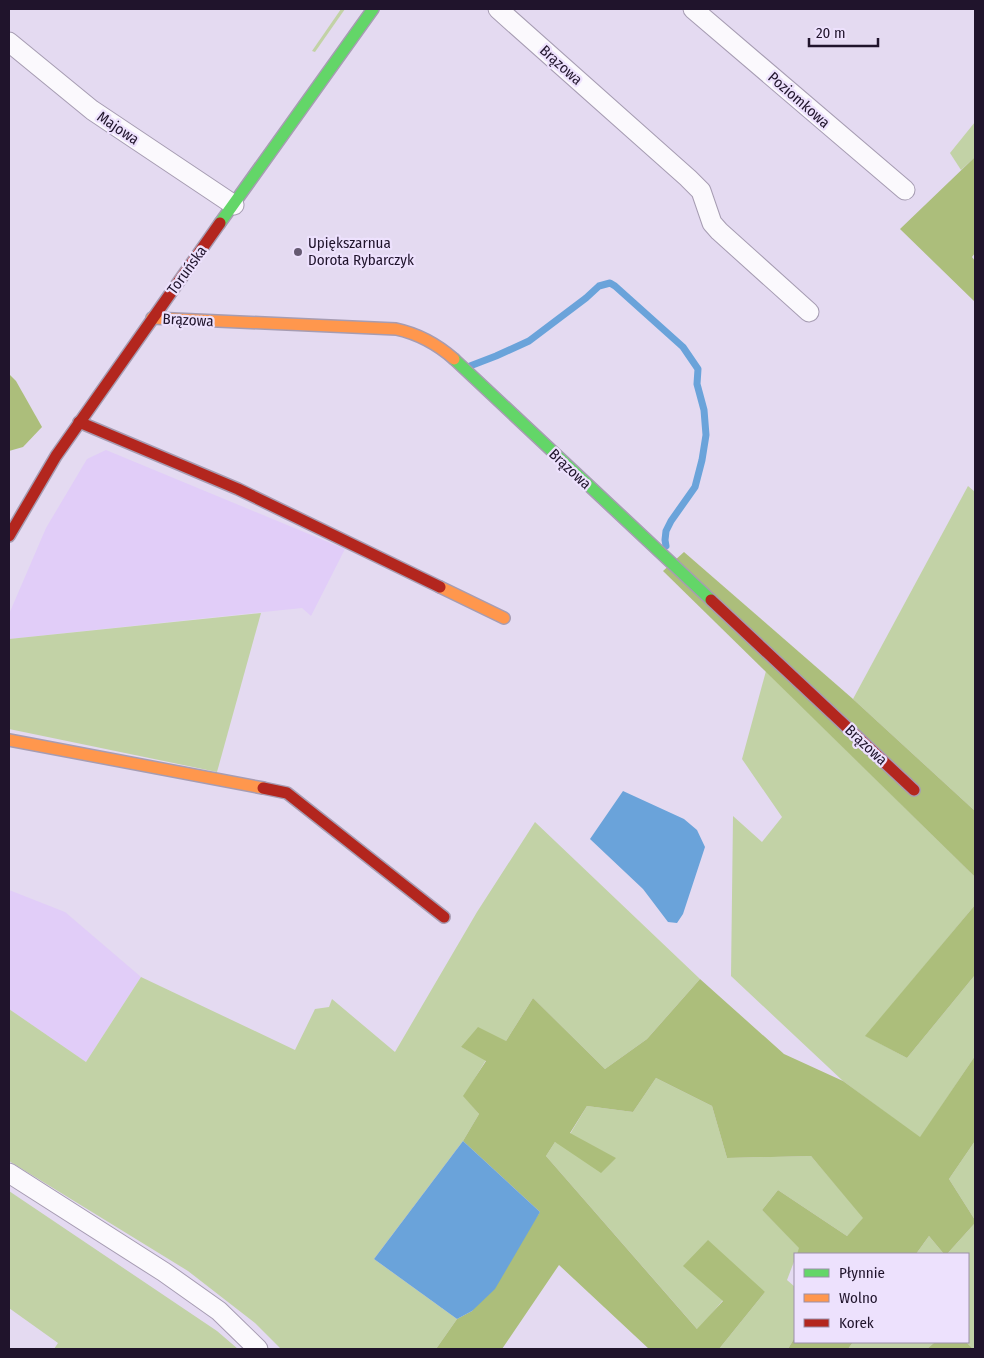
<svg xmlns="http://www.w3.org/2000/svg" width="984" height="1358" font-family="'Fira Sans Condensed',sans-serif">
	<rect width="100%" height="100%" fill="#e4daf1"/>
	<!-- built -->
	<g fill="#e1cdf8">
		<path d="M 106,450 L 345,549 L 311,616 L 302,608 L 9,639 L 9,614 L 46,528 L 87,459 Z"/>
		<path d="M 9,890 L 65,912 L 141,977 L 86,1062 L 9,1009 Z"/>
	</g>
	<!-- green -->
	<g fill="#c2d2a6">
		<path d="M 341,9 L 345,9 L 315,52 L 312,51 Z"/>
		<path d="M 975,122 L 975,157 L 961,170 L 950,153 Z"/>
		<path d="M 968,486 L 975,492 L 975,811 L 853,699 Z"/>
		<path d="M 261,613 L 217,772 L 9,729 L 9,639 Z"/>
		<path d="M 766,671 L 975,877 L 975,905 L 866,1036 L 907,1058 L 975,975 L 975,1056 L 920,1138 L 843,1081 L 731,976 L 733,816 L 762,842 L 782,817 L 742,759 Z"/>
		<path d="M 535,822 L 700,979 L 647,1039 L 605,1069 L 533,998 L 506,1041 L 461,1047 L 486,1060 L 464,1096 L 479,1114 L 463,1141 L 374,1259 L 457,1319 L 436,1349 L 281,1349 L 255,1323 L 188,1271 L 9,1161 L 9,1009 L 86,1062 L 141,977 L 295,1050 L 315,1009 L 329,1007 L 332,999 L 395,1052 L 477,912 Z"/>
		<path d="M 656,1078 L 712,1106 L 727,1158 L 811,1156 L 864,1218 L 847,1236 L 778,1190 L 762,1210 L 800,1248 L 797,1254 L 795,1254 L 795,1259 L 787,1280 L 795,1287 L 795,1337 L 788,1349 L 719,1349 L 765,1292 L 723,1300 L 698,1330 L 546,1156 L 555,1142 L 615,1158 L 570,1134 L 587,1106 L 633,1112 Z"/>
		<path d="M 975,1141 L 975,1220 L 949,1179 Z"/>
		<path d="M 9,1191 L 217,1331 L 238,1349 L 54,1349 L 58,1343 L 9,1308 Z"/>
		<path d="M 975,1223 L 975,1349 L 973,1349 L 966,1342 L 968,1342 L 968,1254 L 947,1254 Z"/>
		<path d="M 929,1236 L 944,1254 L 916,1254 Z"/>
		<path d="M 853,1342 L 935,1342 L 927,1349 L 848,1349 Z"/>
	</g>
	<!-- forest -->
	<g fill="#acbe7b">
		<path d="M 975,157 L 975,253 L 972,257 L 975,261 L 975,302 L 900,229 Z"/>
		<path d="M 9,374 L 16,381 L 42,427 L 23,447 L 9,451 Z"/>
		<path d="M 684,552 L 853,699 L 975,811 L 975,877 L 663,571 Z"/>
		<path d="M 975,905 L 975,975 L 907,1058 L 865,1036 Z"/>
		<path d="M 700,979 L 784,1054 L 843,1081 L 920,1137 L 975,1056 L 975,1141 L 949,1179 L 975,1220 L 975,1223 L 947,1254 L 944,1254 L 929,1236 L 916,1254 L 797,1254 L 799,1248 L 762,1210 L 778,1190 L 847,1236 L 863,1218 L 811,1156 L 727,1158 L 712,1106 L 656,1078 L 633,1112 L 587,1106 L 570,1133 L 616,1158 L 601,1173 L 555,1142 L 546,1156 L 697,1329 L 723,1301 L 683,1266 L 708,1240 L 765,1292 L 719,1349 L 649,1349 L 559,1265 L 502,1349 L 436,1349 L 457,1319 L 472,1311 L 540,1212 L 463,1141 L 479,1114 L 463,1096 L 486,1061 L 461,1047 L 478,1027 L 506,1041 L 533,998 L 605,1069 L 647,1039 Z"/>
		<path d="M 795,1337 L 795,1342 L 853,1342 L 848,1349 L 788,1349 Z"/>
		<path d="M 935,1342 L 966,1342 L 973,1349 L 927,1349 Z"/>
	</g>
	<!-- water -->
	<g fill="#6aa3da">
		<path d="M 623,791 L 684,819 L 697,830 L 705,847 L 683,914 L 677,923 L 668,922 L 643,889 L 590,839 Z"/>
		<path d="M 463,1141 L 540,1212 L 495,1289 L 472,1311 L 457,1319 L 374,1259 Z"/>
	</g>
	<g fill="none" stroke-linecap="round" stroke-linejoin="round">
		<!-- stream -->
		<path stroke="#6aa3da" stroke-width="7" d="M 470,366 L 496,356 L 529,341 L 586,298 L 599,286 L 610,283 L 615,286 L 683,347 L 698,369 L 697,384 L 704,410 L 706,435 L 702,460 L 695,487 L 671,521 L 666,531 L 665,540 L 666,546"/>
		<!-- street casing -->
		<g stroke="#a69cb2" stroke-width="21">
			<g id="street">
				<path d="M 498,9 L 688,178 L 701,191 L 712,223 L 719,231 L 809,312"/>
				<path d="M 693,9 L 905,190"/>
				<path d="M 9,42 L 92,110 L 234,205"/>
				<path d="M 9,1173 L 164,1272 L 219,1311 L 258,1349"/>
			</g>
		</g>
		<!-- fast casing -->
		<g stroke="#a69cb2" stroke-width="14">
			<g id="fast">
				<path d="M 220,223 L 373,9"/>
				<path d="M 454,359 L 711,600"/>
			</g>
		</g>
		<!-- slow casing -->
		<g stroke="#a69cb2" stroke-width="14">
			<g id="slow">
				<path d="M 152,318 L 396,329 C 419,334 437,344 454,359"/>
				<path d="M 440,587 L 504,618"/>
				<path d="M 9,740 L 263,788"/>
			</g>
		</g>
		<!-- jam casing -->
		<g stroke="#a69cb2" stroke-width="14">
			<g id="jam">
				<path d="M 79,422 L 238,489 L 440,587"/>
				<path d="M 9,536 L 56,456 L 220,223"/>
				<path d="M 711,600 L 914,790"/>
				<path d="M 263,788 L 287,793 L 444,917"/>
			</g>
		</g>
		<!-- street -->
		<use href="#street" stroke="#fbf9fd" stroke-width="19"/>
		<!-- fast -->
		<use href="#fast" stroke="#63d668" stroke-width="11"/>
		<!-- slow -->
		<use href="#slow" stroke="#ff974d" stroke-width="11"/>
		<!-- jam -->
		<use href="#jam" stroke="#b3261e" stroke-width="11"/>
	</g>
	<!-- markers -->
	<circle fill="#655971" stroke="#ede1fd" stroke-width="2" cx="298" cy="252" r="5"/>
	<g text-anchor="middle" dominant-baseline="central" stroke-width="4.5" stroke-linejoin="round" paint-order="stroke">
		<!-- street labels -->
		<g font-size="15" fill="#20142c" stroke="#ede1fd">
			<text transform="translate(561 65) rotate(42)">Brązowa</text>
			<text transform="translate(799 100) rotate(41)">Poziomkowa</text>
			<text transform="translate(118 128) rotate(34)">Majowa</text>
			<text transform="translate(187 270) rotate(-54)">Toruńska</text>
			<text transform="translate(188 320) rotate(3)">Brązowa</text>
			<text transform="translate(570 469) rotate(43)">Brązowa</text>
			<text transform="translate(866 745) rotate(43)">Brązowa</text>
		</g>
		<!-- poi labels -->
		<g font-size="15" fill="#20142c" stroke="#ede1fd" text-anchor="start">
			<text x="308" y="243">Upiększarnua<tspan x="308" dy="17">Dorota Rybarczyk</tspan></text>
		</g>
	</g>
	<!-- border -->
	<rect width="984" height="1358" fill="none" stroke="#20142c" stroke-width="20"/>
	<!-- legend -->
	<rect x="794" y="1253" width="175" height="90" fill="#ede1fd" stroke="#9b8fa9"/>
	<rect x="804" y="1269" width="25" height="8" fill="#63d668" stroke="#9b8fa9"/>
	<text x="839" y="1278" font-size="15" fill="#20142c">Płynnie</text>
	<rect x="804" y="1294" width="25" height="8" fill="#ff974d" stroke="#9b8fa9"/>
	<text x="839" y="1303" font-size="15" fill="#20142c">Wolno</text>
	<rect x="804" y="1319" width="25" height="8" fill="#b3261e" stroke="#9b8fa9"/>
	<text x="839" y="1328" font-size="15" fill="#20142c">Korek</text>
	<!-- scale -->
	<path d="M809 38v8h69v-8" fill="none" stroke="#20142c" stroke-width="2.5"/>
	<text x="816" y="38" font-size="15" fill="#20142c" stroke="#ede1fd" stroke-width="4" paint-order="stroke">20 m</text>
</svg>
